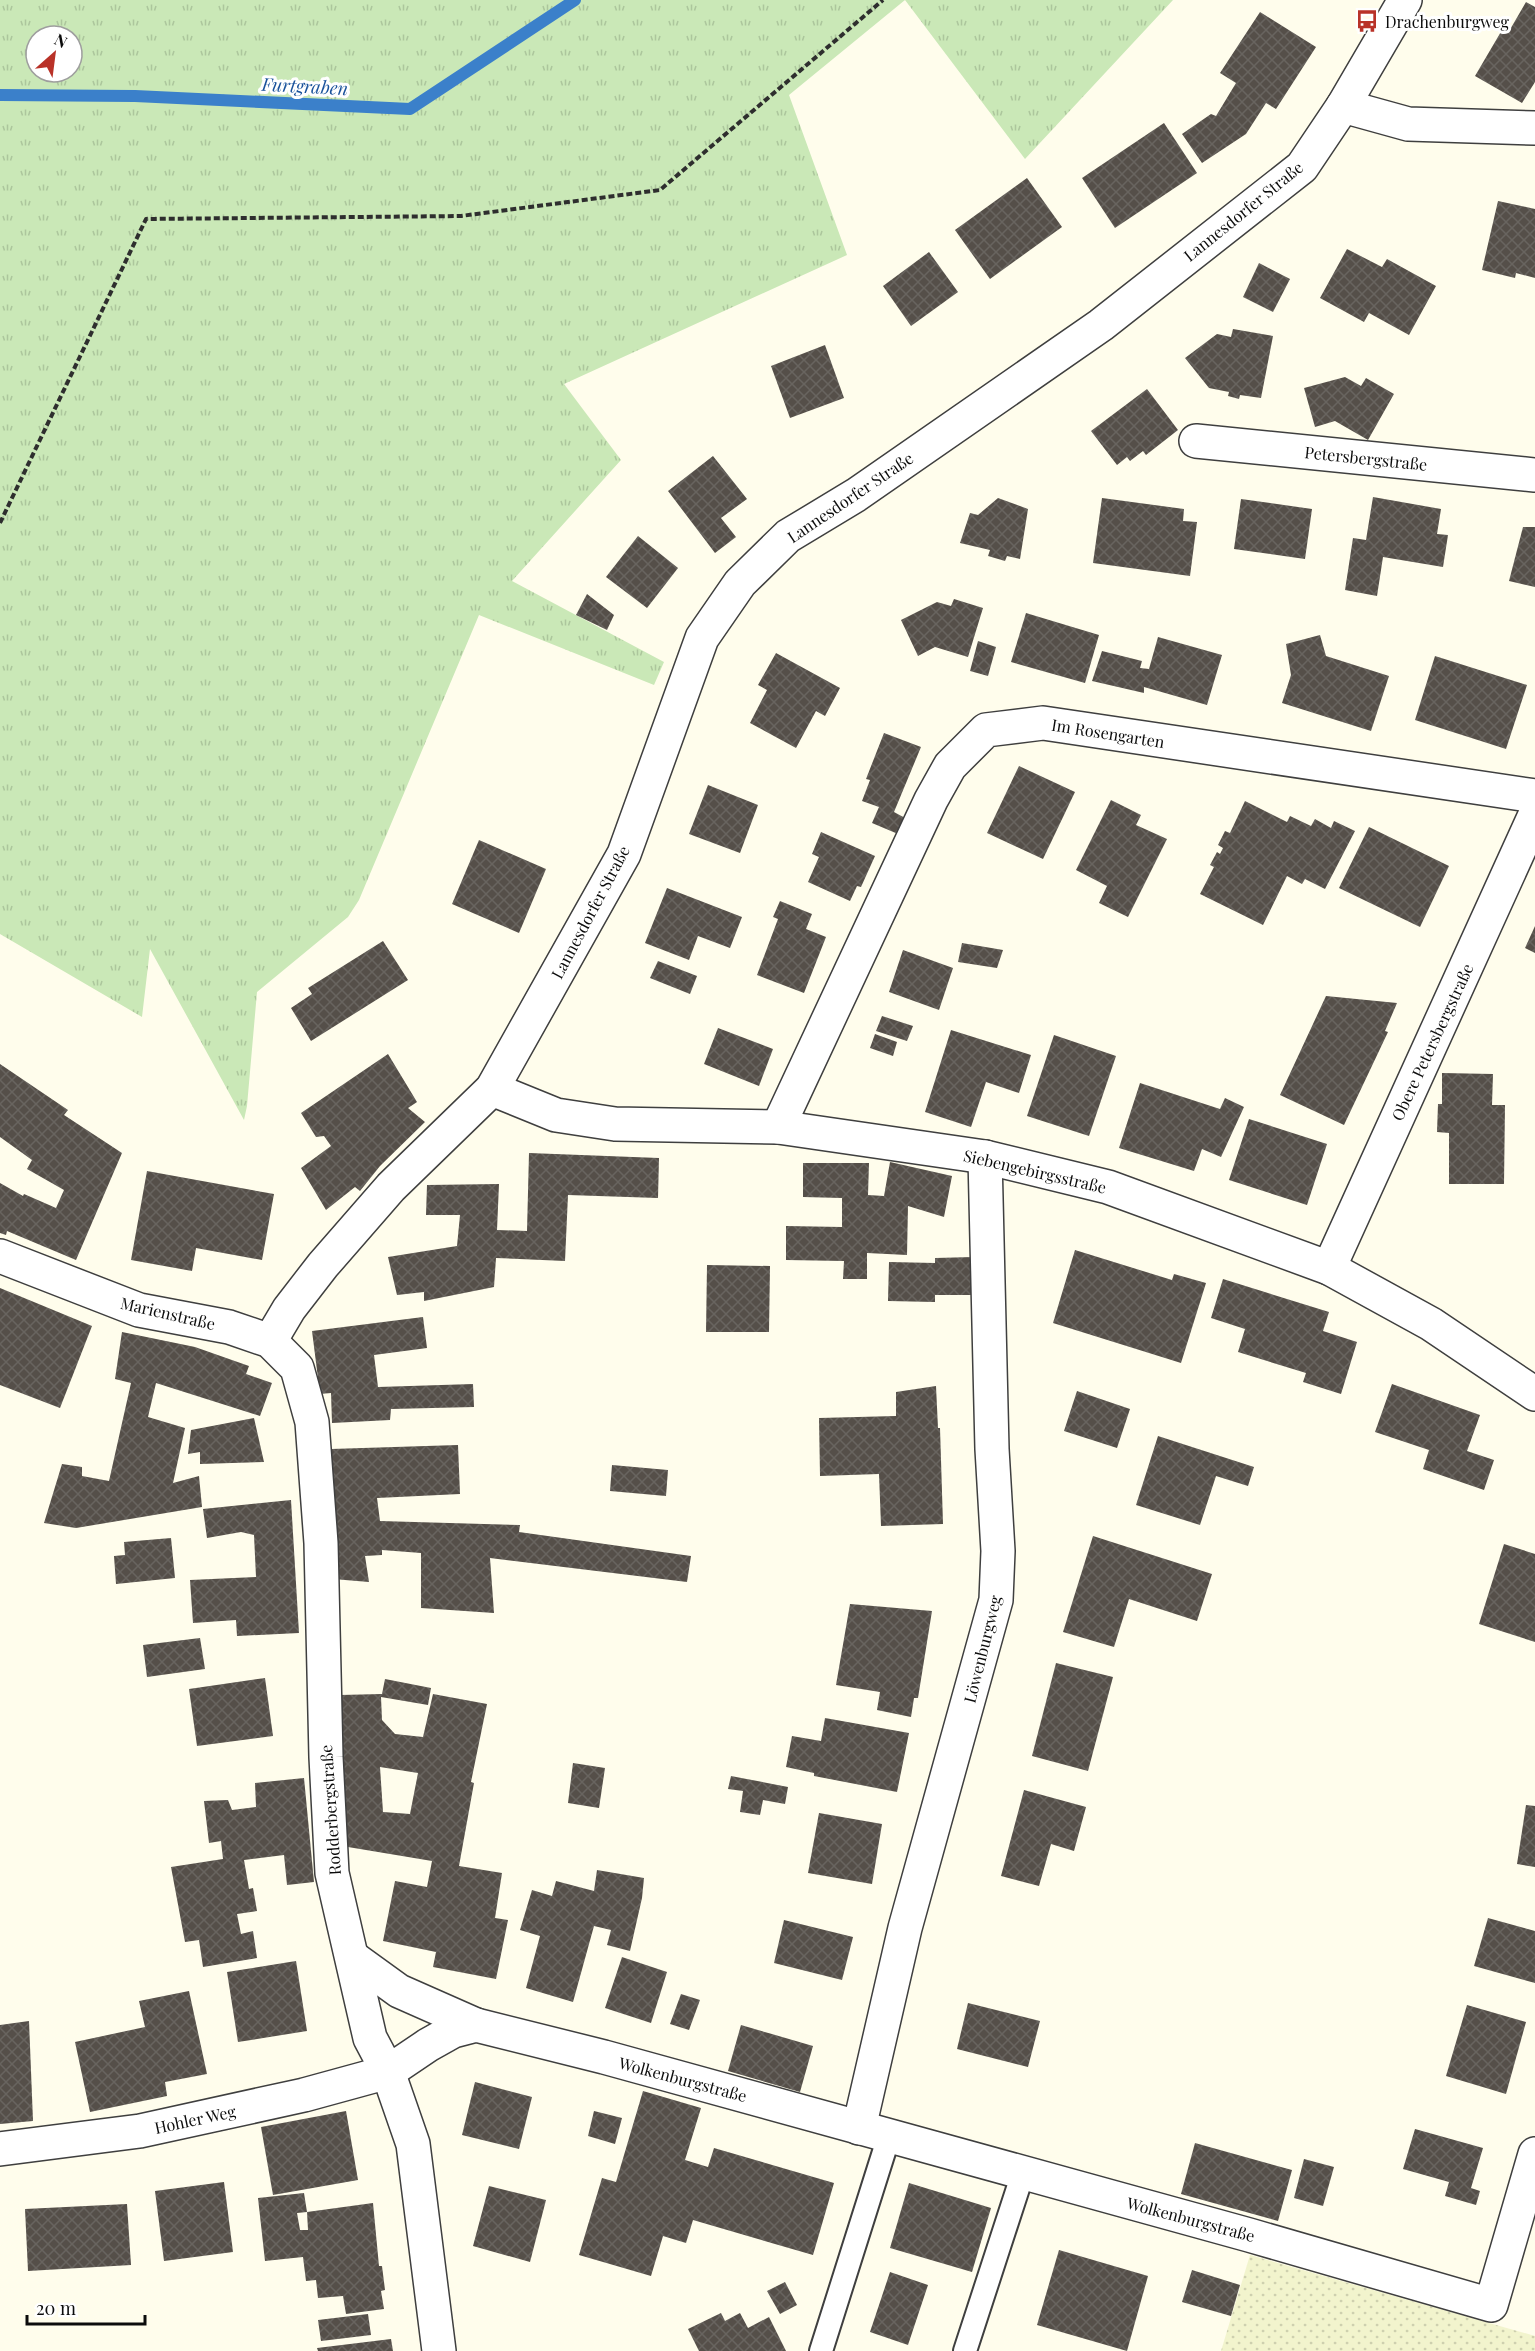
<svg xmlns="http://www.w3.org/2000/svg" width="1535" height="2351" font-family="'Playfair Display',serif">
	<defs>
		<pattern id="farmland-dots" width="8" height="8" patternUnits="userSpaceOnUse" patternTransform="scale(1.5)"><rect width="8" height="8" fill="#f2f4cd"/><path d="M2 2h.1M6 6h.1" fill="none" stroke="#ced0af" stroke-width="1.8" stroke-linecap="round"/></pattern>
		<pattern id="grass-tufts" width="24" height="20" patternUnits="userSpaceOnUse" patternTransform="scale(1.5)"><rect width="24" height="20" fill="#cae8b7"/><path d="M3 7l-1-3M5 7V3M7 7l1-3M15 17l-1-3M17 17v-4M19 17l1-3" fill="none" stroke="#acc69c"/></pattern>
		<pattern id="building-cross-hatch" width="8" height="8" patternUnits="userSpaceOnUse" patternTransform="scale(1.5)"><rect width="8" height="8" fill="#554f49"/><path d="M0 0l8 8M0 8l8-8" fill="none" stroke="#68645f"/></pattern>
	</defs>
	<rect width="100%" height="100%" fill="#fffdec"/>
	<!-- farmland -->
	<path fill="url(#farmland-dots)" d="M 1250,2255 L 1535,2336 L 1535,2351 L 1221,2351 Z"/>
	<!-- grass -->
	<path fill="url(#grass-tufts)" fill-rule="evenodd" d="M 0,0 L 1173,0 L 1025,159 L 905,0 L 789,95 L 847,255 L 564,384 L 621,460 L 512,581 L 664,662 L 654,685 L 479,615 L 359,900 L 348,917 L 257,992 L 247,1106 L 244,1120 L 150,949 L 142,1017 L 0,934 ZM 36,36 L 72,36 L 72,72 L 36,72 Z"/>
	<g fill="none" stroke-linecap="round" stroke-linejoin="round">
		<!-- stream -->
		<path stroke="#3b80ca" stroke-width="12" d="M 0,95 L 135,96 L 410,109 L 575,0"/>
	</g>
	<!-- building -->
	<g fill="url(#building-cross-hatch)" fill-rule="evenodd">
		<path d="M 1526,2 L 1535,7 L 1535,82 L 1522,103 L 1475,76 L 1502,30 L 1508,33 Z"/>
		<path d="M 1260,12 L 1316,47 L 1276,109 L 1266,103 L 1246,134 L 1202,163 L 1182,134 L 1211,114 L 1216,116 L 1236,83 L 1220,73 Z"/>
		<path d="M 1164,123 L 1197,173 L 1115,228 L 1082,178 Z"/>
		<path d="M 1027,178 L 1062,227 L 990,279 L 955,230 Z"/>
		<path d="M 1498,201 L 1535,209 L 1535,278 L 1516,273 L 1515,278 L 1482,270 Z"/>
		<path d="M 1347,249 L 1382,267 L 1387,259 L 1436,286 L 1409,335 L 1369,313 L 1364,322 L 1320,298 Z"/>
		<path d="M 929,252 L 958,292 L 911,326 L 883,286 Z"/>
		<path d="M 1259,263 L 1290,279 L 1273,312 L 1243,297 Z"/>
		<path d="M 1233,329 L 1273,336 L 1261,398 L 1240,395 L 1239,399 L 1228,396 L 1229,392 L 1209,388 L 1185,358 L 1217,334 L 1231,337 Z"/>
		<path d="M 825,345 L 844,398 L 790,418 L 771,366 Z"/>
		<path d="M 1345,377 L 1361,386 L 1366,378 L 1394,394 L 1368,440 L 1335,421 L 1315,427 L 1304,388 Z"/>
		<path d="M 1147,389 L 1178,430 L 1146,455 L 1143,451 L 1130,461 L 1127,457 L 1117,465 L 1091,431 Z"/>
		<path d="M 713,456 L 747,499 L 721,518 L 736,537 L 715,553 L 668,491 Z"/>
		<path d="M 1373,497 L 1441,509 L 1437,534 L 1448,535 L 1443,567 L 1383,557 L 1377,596 L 1345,590 L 1353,538 L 1366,540 Z"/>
		<path d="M 998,498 L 1028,509 L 1020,559 L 1007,556 L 1005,561 L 988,556 L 990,550 L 960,543 L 970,513 L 978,515 Z"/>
		<path d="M 1102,498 L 1184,509 L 1183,521 L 1197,522 L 1190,576 L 1093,563 Z"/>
		<path d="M 1241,499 L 1312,509 L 1305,559 L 1234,549 Z"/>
		<path d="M 1523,527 L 1535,527 L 1535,587 L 1509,581 Z"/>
		<path d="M 638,536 L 678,568 L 647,608 L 606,577 Z"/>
		<path d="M 587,594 L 614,615 L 607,630 L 576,615 Z"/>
		<path d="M 954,599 L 983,608 L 968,657 L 935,647 L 918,656 L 901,620 L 937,602 L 951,606 Z"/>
		<path d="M 1026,613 L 1099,635 L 1085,683 L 1011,662 Z"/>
		<path d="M 1320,635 L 1326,656 L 1389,676 L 1371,731 L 1282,703 L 1291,675 L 1286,644 Z"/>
		<path d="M 1158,637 L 1222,655 L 1207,705 L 1144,687 L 1144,693 L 1092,681 L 1102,651 L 1142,661 L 1140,668 L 1149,669 Z"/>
		<path d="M 978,641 L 996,647 L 988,676 L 970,671 Z"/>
		<path d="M 776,653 L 840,688 L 825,716 L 816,711 L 796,748 L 750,723 L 767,690 L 758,685 Z"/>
		<path d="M 1435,656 L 1527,685 L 1506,749 L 1415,720 Z"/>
		<path d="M 884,733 L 921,747 L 894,812 L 907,819 L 898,834 L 872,823 L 879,807 L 862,801 L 870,780 L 866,779 Z"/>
		<path d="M 1019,766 L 1075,792 L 1043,859 L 987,833 Z"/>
		<path d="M 708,785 L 758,805 L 740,853 L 689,834 Z"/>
		<path d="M 1111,800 L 1141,815 L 1136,825 L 1167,839 L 1128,917 L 1099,903 L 1107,886 L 1076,870 Z"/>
		<path d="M 1245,801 L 1287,822 L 1290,816 L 1311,826 L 1315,819 L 1331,828 L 1334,821 L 1355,831 L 1325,889 L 1305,879 L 1302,884 L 1287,876 L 1263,925 L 1200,894 L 1214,867 L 1210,865 L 1217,852 L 1220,854 L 1223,848 L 1218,845 L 1225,831 L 1230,833 Z"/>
		<path d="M 1369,827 L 1449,866 L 1420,927 L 1339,888 Z"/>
		<path d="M 821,832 L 875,856 L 861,887 L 857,886 L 850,901 L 808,882 L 819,857 L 812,854 Z"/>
		<path d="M 479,840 L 546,869 L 519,933 L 452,904 Z"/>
		<path d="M 667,888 L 742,917 L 730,948 L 698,936 L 689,960 L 645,943 Z"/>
		<path d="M 780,901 L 812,914 L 806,929 L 826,937 L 804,993 L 757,975 L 778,919 L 773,917 Z"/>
		<path d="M 1535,926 L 1535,953 L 1525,948 Z"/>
		<path d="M 383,941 L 408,980 L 311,1041 L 291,1008 L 312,994 L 308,988 Z"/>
		<path d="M 962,943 L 1003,950 L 997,968 L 958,962 Z"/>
		<path d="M 903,950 L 953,968 L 939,1010 L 889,992 Z"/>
		<path d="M 658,961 L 697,976 L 690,994 L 650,978 Z"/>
		<path d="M 1326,996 L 1397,1003 L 1385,1031 L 1388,1032 L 1344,1125 L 1280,1095 Z"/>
		<path d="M 882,1016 L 913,1026 L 907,1041 L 876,1031 Z"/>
		<path d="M 718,1028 L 773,1049 L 759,1086 L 704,1064 Z"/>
		<path d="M 951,1030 L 1031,1055 L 1019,1093 L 986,1082 L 971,1127 L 925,1112 Z"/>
		<path d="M 875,1034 L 897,1042 L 893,1056 L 870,1048 Z"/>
		<path d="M 1054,1035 L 1116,1056 L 1089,1136 L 1027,1116 Z"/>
		<path d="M 388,1054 L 417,1102 L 408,1108 L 425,1122 L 380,1166 L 360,1191 L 355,1187 L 326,1210 L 301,1168 L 331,1146 L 324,1136 L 316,1137 L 301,1113 Z"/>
		<path d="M 0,1064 L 68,1110 L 64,1115 L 122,1153 L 76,1260 L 7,1231 L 6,1235 L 0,1233 L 0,1183 L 23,1196 L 24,1194 L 56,1208 L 64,1190 L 27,1169 L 32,1160 L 0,1137 Z"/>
		<path d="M 1442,1073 L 1493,1074 L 1492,1105 L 1505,1105 L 1504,1184 L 1449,1184 L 1449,1133 L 1437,1132 L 1438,1104 L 1442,1104 Z"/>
		<path d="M 1140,1083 L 1220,1109 L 1225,1098 L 1244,1107 L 1221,1157 L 1202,1149 L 1194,1171 L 1119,1148 Z"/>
		<path d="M 1249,1119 L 1327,1144 L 1307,1205 L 1229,1180 Z"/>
		<path d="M 529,1153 L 659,1158 L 658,1198 L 568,1195 L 565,1261 L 496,1258 L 494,1287 L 424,1301 L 424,1292 L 397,1295 L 388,1257 L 457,1246 L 460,1215 L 426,1215 L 427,1185 L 499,1184 L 497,1230 L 527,1231 Z"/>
		<path d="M 890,1162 L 952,1176 L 944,1217 L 908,1206 L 907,1255 L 867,1253 L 867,1279 L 843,1279 L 844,1261 L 786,1260 L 786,1226 L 842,1227 L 842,1198 L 803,1197 L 803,1163 L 869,1163 L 868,1195 L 884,1196 Z"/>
		<path d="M 147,1171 L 274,1194 L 262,1260 L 196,1248 L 192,1271 L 131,1260 Z"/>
		<path d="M 1075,1250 L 1172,1280 L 1174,1274 L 1206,1283 L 1181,1363 L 1053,1323 Z"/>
		<path d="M 973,1257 L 973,1295 L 935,1295 L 935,1302 L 888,1301 L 889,1262 L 935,1263 L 935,1258 Z"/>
		<path d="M 707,1265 L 770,1266 L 769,1332 L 706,1332 Z"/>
		<path d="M 1223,1279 L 1329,1312 L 1323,1331 L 1357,1342 L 1341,1394 L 1303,1382 L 1306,1373 L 1238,1352 L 1245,1329 L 1211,1318 Z"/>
		<path d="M 0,1288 L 92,1326 L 60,1408 L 0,1385 Z"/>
		<path d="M 423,1317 L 427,1348 L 374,1355 L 378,1387 L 473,1384 L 474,1407 L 391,1409 L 390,1420 L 332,1423 L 331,1393 L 320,1394 L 312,1331 Z"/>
		<path d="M 122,1332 L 195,1347 L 249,1366 L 246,1374 L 272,1383 L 260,1416 L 156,1383 L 148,1417 L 185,1428 L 173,1483 L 199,1476 L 202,1507 L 76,1528 L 44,1523 L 62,1464 L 82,1467 L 82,1476 L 109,1481 L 131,1383 L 115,1379 Z"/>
		<path d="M 1392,1384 L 1480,1415 L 1467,1451 L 1494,1460 L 1484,1490 L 1423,1469 L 1429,1450 L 1375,1432 Z"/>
		<path d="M 936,1386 L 938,1428 L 940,1428 L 943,1524 L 881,1526 L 879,1474 L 820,1476 L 819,1418 L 896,1416 L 896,1392 Z"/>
		<path d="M 1077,1391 L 1130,1409 L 1117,1448 L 1064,1431 Z"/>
		<path d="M 254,1418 L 264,1462 L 200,1464 L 200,1452 L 188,1454 L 191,1430 Z"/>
		<path d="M 1158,1436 L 1254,1467 L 1248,1486 L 1216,1476 L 1200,1525 L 1136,1505 Z"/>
		<path d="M 458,1445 L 460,1494 L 377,1498 L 380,1521 L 520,1525 L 519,1532 L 691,1556 L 687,1582 L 490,1558 L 494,1613 L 421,1608 L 421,1553 L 382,1550 L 382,1555 L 365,1556 L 369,1582 L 333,1579 L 330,1523 L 331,1449 Z"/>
		<path d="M 612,1465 L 668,1470 L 666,1496 L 610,1491 Z"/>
		<path d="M 291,1500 L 299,1633 L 237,1636 L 236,1620 L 193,1623 L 190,1580 L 256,1577 L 254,1535 L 241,1532 L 207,1538 L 203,1509 Z"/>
		<path d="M 1093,1536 L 1212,1574 L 1197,1621 L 1129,1599 L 1114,1647 L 1063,1632 Z"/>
		<path d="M 171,1538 L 175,1578 L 116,1584 L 114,1556 L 125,1555 L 124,1542 Z"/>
		<path d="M 1504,1544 L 1535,1554 L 1535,1642 L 1479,1624 Z"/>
		<path d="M 850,1604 L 932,1611 L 918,1698 L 914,1698 L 911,1717 L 877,1710 L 880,1692 L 836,1685 Z"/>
		<path d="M 200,1638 L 205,1669 L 147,1677 L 143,1645 Z"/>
		<path d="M 1056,1663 L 1113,1677 L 1088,1771 L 1032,1756 Z"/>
		<path d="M 265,1678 L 273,1736 L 197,1746 L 189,1689 Z"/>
		<path d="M 385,1679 L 431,1688 L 428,1705 L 381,1697 L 382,1720 L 395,1734 L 423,1737 L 433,1694 L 487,1704 L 471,1782 L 474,1783 L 459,1866 L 502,1873 L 495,1918 L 508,1920 L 496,1979 L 433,1967 L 436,1952 L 383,1941 L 395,1881 L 427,1887 L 432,1861 L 348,1847 L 340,1761 L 340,1695 L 382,1694 ZM 380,1767 L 418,1773 L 410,1814 L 383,1812 Z"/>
		<path d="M 825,1718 L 909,1733 L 897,1792 L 814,1776 L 814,1773 L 786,1767 L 792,1736 L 821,1741 Z"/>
		<path d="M 573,1763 L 605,1768 L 599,1808 L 568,1803 Z"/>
		<path d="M 731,1776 L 788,1787 L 785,1804 L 763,1800 L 760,1815 L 740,1812 L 743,1791 L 728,1789 Z"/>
		<path d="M 304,1778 L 314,1882 L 287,1885 L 284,1855 L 244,1860 L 249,1889 L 253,1888 L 257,1911 L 237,1914 L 241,1934 L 253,1931 L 257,1958 L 203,1967 L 199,1940 L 185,1942 L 171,1867 L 223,1859 L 221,1841 L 209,1843 L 204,1801 L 228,1800 L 232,1810 L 256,1807 L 255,1783 Z"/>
		<path d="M 1024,1790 L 1086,1807 L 1074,1851 L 1051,1844 L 1039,1886 L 1001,1876 Z"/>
		<path d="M 1526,1805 L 1535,1806 L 1535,1867 L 1517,1864 Z"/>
		<path d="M 819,1813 L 882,1824 L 872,1884 L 808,1873 Z"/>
		<path d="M 597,1870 L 644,1878 L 642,1898 L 630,1951 L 607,1945 L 611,1930 L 594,1926 L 573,2002 L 526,1988 L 540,1936 L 520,1930 L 532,1890 L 552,1896 L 556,1881 L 594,1891 Z"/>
		<path d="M 1488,1918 L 1535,1931 L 1535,1983 L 1474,1966 Z"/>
		<path d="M 784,1920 L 853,1937 L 842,1980 L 774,1963 Z"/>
		<path d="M 622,1957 L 667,1972 L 651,2023 L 605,2008 Z"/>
		<path d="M 296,1961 L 307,2031 L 238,2042 L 227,1972 Z"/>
		<path d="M 189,1991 L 207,2074 L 165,2082 L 167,2096 L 90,2112 L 75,2042 L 145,2027 L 139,2001 Z"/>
		<path d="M 681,1994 L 700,2000 L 689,2030 L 670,2024 Z"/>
		<path d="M 968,2003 L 1040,2021 L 1028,2067 L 957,2049 Z"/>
		<path d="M 1467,2005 L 1526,2022 L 1506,2094 L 1446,2076 Z"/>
		<path d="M 29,2021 L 33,2121 L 0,2124 L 0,2025 Z"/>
		<path d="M 741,2025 L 813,2046 L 800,2092 L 728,2071 Z"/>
		<path d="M 475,2082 L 532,2097 L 519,2149 L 462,2135 Z"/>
		<path d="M 643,2091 L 701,2108 L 685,2160 L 708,2167 L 714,2148 L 834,2183 L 813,2255 L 693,2220 L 686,2243 L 663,2236 L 651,2276 L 579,2255 L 602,2178 L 616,2182 Z"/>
		<path d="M 346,2111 L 358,2180 L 273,2195 L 261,2127 Z"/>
		<path d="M 594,2111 L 622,2118 L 615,2144 L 588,2136 Z"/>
		<path d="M 1415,2129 L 1483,2148 L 1471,2188 L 1480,2191 L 1476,2205 L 1445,2196 L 1449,2182 L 1403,2169 Z"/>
		<path d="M 1195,2143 L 1292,2170 L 1278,2221 L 1181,2194 Z"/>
		<path d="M 1304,2159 L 1334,2167 L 1323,2206 L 1294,2198 Z"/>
		<path d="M 224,2182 L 233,2252 L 164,2261 L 155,2191 Z"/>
		<path d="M 909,2183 L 991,2208 L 972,2272 L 890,2248 Z"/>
		<path d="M 489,2186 L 546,2200 L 530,2262 L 473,2246 Z"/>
		<path d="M 304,2193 L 307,2212 L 373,2203 L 379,2266 L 382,2266 L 385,2290 L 381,2291 L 384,2309 L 346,2314 L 343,2296 L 318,2298 L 316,2280 L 306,2281 L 303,2257 L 265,2261 L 258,2198 ZM 307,2212 L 308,2230 L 300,2230 L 297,2213 Z"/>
		<path d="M 127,2204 L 131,2265 L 28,2271 L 25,2209 Z"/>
		<path d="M 1059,2250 L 1148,2276 L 1127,2351 L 1037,2325 Z"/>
		<path d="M 1192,2270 L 1240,2285 L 1231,2316 L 1182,2302 Z"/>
		<path d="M 890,2272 L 928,2285 L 908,2345 L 870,2332 Z"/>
		<path d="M 785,2282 L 797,2305 L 780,2314 L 767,2291 Z"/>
		<path d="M 721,2313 L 725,2321 L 740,2313 L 748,2328 L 769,2317 L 786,2351 L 699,2351 L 688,2329 Z"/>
		<path d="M 368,2314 L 371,2335 L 321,2341 L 318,2320 Z"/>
		<path d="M 391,2339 L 393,2351 L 318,2351 L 317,2348 Z"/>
	</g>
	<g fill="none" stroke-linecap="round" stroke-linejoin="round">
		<!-- service casing -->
		<g stroke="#3f3f3f" stroke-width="26">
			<g id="service">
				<path d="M 821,2351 L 889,2136"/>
				<path d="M 965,2351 L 1023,2173"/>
			</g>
		</g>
		<!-- minor casing -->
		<g stroke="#3f3f3f" stroke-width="36">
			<g id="minor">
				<path d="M 1343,106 L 1408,124 L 1535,128"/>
				<path d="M 1196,441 L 1535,475"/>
				<path d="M 492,1089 L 556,1115 L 615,1124 L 778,1127 L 985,1157 L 1108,1187 L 1329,1268 L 1431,1324 L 1535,1394"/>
				<path d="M 778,1127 L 931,800 L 950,766 L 986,730 L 1043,723 L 1535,796"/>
				<path d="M 0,1256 L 139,1310 L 229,1327 L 270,1341 L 297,1368 L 312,1422 L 321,1543 L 326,1757 L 332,1873 L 370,2038 L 388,2072 L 413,2144 L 439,2351"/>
				<path d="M 1329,1268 L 1535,815"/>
				<path d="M 270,1341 L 289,1309 L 323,1265 L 391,1187 L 492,1089 L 624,854 L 702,638 L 740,583 L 788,536 L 856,495 L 1101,325 L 1302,167 L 1343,106 L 1405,0"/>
				<path d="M 352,1957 L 399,1991 L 476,2025"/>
				<path d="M 859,2128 L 905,1928 L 996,1600 L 998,1551 L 992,1449 L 985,1157"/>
				<path d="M 0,2149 L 140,2131 L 304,2095 L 388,2072 L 428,2045 L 453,2031 L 476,2025 L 604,2057 L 1249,2235 L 1491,2305 L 1535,2154"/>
			</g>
		</g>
		<!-- path -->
		<path stroke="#2e2e2e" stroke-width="4" stroke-dasharray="6 3" stroke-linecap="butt" d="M 0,523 L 146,219 L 461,216 L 660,190 L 883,0"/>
		<!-- service -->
		<use href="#service" stroke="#fff" stroke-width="22"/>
		<!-- minor -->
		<use href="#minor" stroke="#fff" stroke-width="33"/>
	</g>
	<!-- icons -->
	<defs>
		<g id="bus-bare" transform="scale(1.8)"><path d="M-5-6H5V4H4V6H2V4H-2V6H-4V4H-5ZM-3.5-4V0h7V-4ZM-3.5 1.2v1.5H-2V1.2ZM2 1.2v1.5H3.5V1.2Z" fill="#b93228" stroke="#fff" stroke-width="2.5" paint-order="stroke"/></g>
	</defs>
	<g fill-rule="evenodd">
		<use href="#bus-bare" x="1367" y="21"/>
	</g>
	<g text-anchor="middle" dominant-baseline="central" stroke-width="6" stroke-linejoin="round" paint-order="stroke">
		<!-- poi labels -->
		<g font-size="16" fill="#0c0c0c" stroke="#fff" text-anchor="start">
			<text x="1385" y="21">Drachenburgweg</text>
		</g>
		<!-- street labels -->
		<g font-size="16" fill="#0c0c0c" stroke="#fff">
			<text transform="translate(1243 211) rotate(-39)">Lannesdorfer Straße</text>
			<text transform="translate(1366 458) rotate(6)">Petersbergstraße</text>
			<text transform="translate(850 497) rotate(-34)">Lannesdorfer Straße</text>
			<text transform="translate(1108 733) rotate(9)">Im Rosengarten</text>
			<text transform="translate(590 912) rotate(-62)">Lannesdorfer Straße</text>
			<text transform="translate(1432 1042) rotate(-65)">Obere Petersbergstraße</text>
			<text transform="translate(1035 1171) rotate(13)">Siebengebirgsstraße</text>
			<text transform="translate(168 1313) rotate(13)">Marienstraße</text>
			<text transform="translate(982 1649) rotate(-76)">Löwenburgweg</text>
			<text transform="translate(330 1810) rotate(-94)">Rodderbergstraße</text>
			<text transform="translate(683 2079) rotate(15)">Wolkenburgstraße</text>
			<text transform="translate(195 2119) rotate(-12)">Hohler Weg</text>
			<text transform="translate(1191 2219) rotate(15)">Wolkenburgstraße</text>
		</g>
		<!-- water labels -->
		<g font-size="18" font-style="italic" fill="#19529b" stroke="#fff">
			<text transform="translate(305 86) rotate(3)">Furtgraben</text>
		</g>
	</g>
	<!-- north arrow -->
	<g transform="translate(54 54) rotate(28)"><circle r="28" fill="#ffffff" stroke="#9e9e9e" stroke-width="1.5"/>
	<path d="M0-4.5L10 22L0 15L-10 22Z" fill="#b93228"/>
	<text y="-9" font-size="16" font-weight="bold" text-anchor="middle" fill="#0c0c0c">N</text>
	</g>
	<!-- scale -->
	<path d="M27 2315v9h118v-9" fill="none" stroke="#0c0c0c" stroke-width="3"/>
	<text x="36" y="2315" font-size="18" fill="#0c0c0c" stroke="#ffffff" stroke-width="4.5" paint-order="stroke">20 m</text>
</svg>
